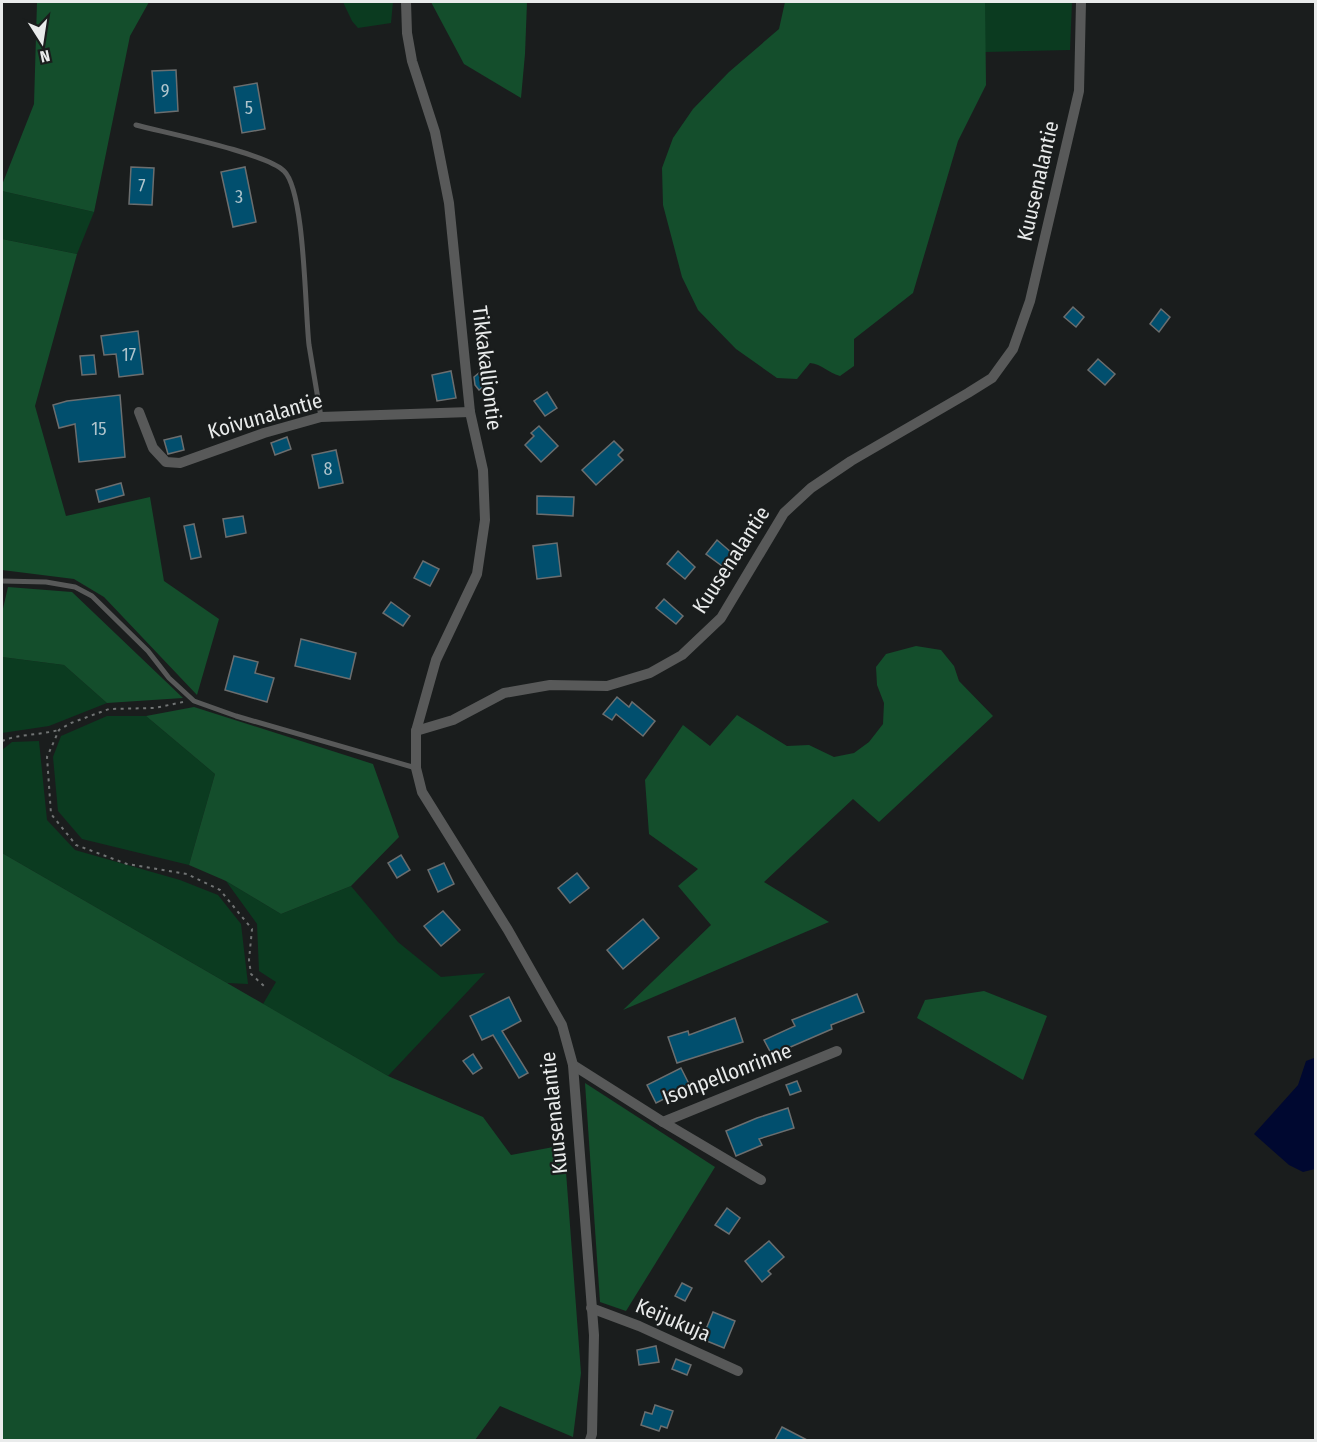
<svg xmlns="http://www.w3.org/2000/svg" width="1317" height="1442" font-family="'Fira Sans Condensed',sans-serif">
	<rect width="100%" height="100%" fill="#1a1d1d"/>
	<!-- green -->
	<g fill="#0b3b20">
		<path d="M 343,2 L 393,2 L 391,23 L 358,28 L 352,21 Z"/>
		<path d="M 985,2 L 1072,2 L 1070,50 L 985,52 Z"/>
		<path d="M 2,191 L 94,212 L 77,254 L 2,239 Z"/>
		<path d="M 2,657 L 64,665 L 107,703 L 49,726 L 2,733 Z"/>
		<path d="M 107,716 L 146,716 L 215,774 L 189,865 L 82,839 L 58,811 L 53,757 L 61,736 Z"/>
		<path d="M 39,741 L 47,820 L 75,850 L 180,880 L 218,895 L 241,924 L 248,984 L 227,983 L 2,853 L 2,750 L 12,742 Z"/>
		<path d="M 226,881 L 281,914 L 351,886 L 398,942 L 441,977 L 485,973 L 388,1076 L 263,1004 L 276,982 L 259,971 L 257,924 Z"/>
	</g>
	<!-- forest -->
	<g fill="#144e2c">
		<path d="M 37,2 L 149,2 L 130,36 L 94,212 L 2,191 L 2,185 L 34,104 Z"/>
		<path d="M 431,2 L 527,2 L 525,54 L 521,98 L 464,64 Z"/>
		<path d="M 785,2 L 985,2 L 986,85 L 958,141 L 913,293 L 854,339 L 854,366 L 840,376 C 828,373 822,364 810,363 L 797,379 L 777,378 L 736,349 L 698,310 L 682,277 L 663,205 L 662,168 L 673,138 L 693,109 L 729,72 L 779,29 Z"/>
		<path d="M 2,239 L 77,254 L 35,406 L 66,516 L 150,497 L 164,581 L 219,619 L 197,695 L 104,597 L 74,579 L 2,570 Z"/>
		<path d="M 8,587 L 72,592 L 183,698 L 107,703 L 64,665 L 2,657 L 2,613 Z"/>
		<path d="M 916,646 L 941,650 L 954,666 L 959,681 L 993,716 L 879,822 L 853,799 L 764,882 L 829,922 L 623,1010 L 711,925 L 678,886 L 698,869 L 649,834 L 645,780 L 683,725 L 710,746 L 737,715 L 787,746 L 809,745 L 834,757 L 854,753 L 869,742 L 883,724 L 884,703 L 877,685 L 876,667 L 886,654 Z"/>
		<path d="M 194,707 L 373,764 L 399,837 L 351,886 L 281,914 L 226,881 L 189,865 L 215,774 L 146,716 Z"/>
		<path d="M 2,853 L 388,1076 L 483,1117 L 511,1155 L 564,1145 L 581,1373 L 573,1437 L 500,1406 L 475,1440 L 2,1440 Z"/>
		<path d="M 984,991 L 1047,1016 L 1023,1080 L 917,1018 L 925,1000 Z"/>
		<path d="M 585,1083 L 715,1167 L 626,1311 L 600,1302 Z"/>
	</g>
	<!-- water -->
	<path fill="#000830" d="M 1314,1058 L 1315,1169 L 1303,1172 L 1289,1165 L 1254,1134 L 1298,1085 L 1306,1061 Z"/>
	<!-- building -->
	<g fill="#014f6e" stroke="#6b6e6f" stroke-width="1.5">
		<path d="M 176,70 L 178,111 L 155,113 L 152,71 Z"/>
		<path d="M 257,83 L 265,129 L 242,133 L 234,87 Z"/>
		<path d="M 131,167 L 154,168 L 152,205 L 129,204 Z"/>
		<path d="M 245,167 L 256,222 L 233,227 L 221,172 Z"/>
		<path d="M 1073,307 L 1084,317 L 1076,327 L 1064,317 Z"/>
		<path d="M 1161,309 L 1170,317 L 1159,332 L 1150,324 Z"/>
		<path d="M 138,331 L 143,374 L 119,377 L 116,354 L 104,355 L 101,336 Z"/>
		<path d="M 94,355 L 96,374 L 82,375 L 80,356 Z"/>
		<path d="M 1098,359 L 1115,374 L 1105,385 L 1088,370 Z"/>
		<path d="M 451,371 L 456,398 L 437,401 L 432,375 Z"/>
		<path d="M 480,372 L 489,383 L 479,390 L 475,385 L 474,377 Z"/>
		<path d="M 547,392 L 557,408 L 545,416 L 534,401 Z"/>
		<path d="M 120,395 L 125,457 L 79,462 L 75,424 L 59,428 L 53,405 L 67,401 Z"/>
		<path d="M 539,426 L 558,446 L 541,462 L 525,445 L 534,436 L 531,433 Z"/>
		<path d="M 181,436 L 184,450 L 168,454 L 164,440 Z"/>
		<path d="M 287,437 L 291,449 L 275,455 L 271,443 Z"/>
		<path d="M 614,441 L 623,450 L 618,455 L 623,460 L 596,485 L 582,470 Z"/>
		<path d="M 336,450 L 343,483 L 319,488 L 312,455 Z"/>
		<path d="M 121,483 L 124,495 L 99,502 L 96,490 Z"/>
		<path d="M 537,496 L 574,497 L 573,516 L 537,514 Z"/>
		<path d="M 243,516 L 246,533 L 226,537 L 223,519 Z"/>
		<path d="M 194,524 L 201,557 L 191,559 L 184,526 Z"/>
		<path d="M 717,540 L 732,553 L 722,566 L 706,554 Z"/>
		<path d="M 557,543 L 561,576 L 537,579 L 533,546 Z"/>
		<path d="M 678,551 L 695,567 L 685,579 L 667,564 Z"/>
		<path d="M 423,561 L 439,569 L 430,586 L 414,578 Z"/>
		<path d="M 664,599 L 683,616 L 676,624 L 656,608 Z"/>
		<path d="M 391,602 L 410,616 L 403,626 L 383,613 Z"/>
		<path d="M 301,639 L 356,653 L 350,679 L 295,666 Z"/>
		<path d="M 234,656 L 258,662 L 255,673 L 274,678 L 267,702 L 225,690 Z"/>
		<path d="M 617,697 L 629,707 L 632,702 L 655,721 L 643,736 L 616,714 L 612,720 L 603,714 Z"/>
		<path d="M 401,855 L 410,870 L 397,878 L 388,863 Z"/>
		<path d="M 444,863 L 454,884 L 438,892 L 428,870 Z"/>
		<path d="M 577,873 L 589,888 L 570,903 L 558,888 Z"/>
		<path d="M 443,911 L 460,930 L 441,946 L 424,926 Z"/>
		<path d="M 643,919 L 659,938 L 623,969 L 607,950 Z"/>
		<path d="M 857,994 L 864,1012 L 831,1025 L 832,1029 L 772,1055 L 764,1040 L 795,1026 L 792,1020 Z"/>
		<path d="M 509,997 L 521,1021 L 502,1031 L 528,1073 L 519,1078 L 493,1035 L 482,1040 L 470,1016 Z"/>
		<path d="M 735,1018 L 743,1042 L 677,1063 L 668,1037 L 688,1031 L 689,1035 Z"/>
		<path d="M 473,1054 L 482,1068 L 473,1074 L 463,1061 Z"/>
		<path d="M 681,1068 L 690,1086 L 656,1103 L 647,1085 Z"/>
		<path d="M 797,1081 L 801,1091 L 790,1095 L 786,1085 Z"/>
		<path d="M 788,1108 L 794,1128 L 759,1139 L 762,1145 L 736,1156 L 726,1131 L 757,1118 Z"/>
		<path d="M 727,1208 L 740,1218 L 729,1234 L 715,1225 Z"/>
		<path d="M 769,1241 L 784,1257 L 768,1271 L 771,1274 L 762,1282 L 745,1261 Z"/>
		<path d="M 682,1283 L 692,1288 L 685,1301 L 675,1296 Z"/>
		<path d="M 713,1312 L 735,1321 L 724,1348 L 702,1339 Z"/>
		<path d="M 656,1346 L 659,1362 L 639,1365 L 637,1350 Z"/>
		<path d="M 676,1359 L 691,1365 L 687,1375 L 672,1369 Z"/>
		<path d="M 655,1405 L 673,1411 L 667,1428 L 661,1426 L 659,1431 L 641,1425 L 645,1412 L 652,1414 Z"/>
		<path d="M 782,1427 L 807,1440 L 775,1440 Z"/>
	</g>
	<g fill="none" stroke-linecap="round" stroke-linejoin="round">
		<!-- path -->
		<g stroke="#717474" stroke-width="2" stroke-dasharray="3 4.5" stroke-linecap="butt">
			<path d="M 183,702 L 155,708 L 109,709 L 71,723 L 59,730 L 47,757 L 51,814 L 76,845 L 127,864 L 187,874 L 220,890 L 252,929 L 249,960 L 251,974 L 264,986"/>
			<path d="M 2,741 C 19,734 40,735 59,730"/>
		</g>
		<!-- lane -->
		<g stroke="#585959" stroke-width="5">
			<path d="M 136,125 C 166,133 266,153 284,171 C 305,191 305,311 309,345 C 313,369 317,393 321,417"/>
			<path d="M 2,581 L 46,582 L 75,587 L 92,596 L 148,651 L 169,678 L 194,701 L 236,716 L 416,768"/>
		</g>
		<!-- street -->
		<g stroke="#585959" stroke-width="10">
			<path d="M 406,2 L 407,33 L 412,61 L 435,132 L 449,203 L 470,412 L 483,470 L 485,520 L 477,574 L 436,660 L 416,731"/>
			<path d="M 139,412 L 153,448 L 166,462 L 180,463 L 264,433 L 321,417 L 470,412"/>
			<path d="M 573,1065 L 663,1122 L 837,1051"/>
			<path d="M 663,1122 L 761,1180"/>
			<path d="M 591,1308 L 639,1326 L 738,1371"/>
			<path d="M 590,1440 L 592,1434 L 594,1335 L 573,1065 L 562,1025 L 508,930 L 422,792 L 416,768 L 416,731 L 453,720 L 504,693 L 550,685 L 607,686 L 650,673 L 682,655 L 721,618 L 784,513 L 811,488 L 851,461 L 968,393 L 992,378 L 1013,349 L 1030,301 L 1079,91 L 1081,2"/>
		</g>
	</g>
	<g text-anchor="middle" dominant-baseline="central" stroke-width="4.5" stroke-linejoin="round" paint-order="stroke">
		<!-- number labels -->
		<g font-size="18" fill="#afc4cc">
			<text x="165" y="91">9</text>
			<text x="249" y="108">5</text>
			<text x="142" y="186">7</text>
			<text x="239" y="197">3</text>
			<text x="129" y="355">17</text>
			<text x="99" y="429">15</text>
			<text x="328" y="469">8</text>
		</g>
		<!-- street labels -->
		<g font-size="21" fill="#e9ebeb" stroke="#1a1d1d">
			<text transform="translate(1038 181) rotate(-77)">Kuusenalantie</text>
			<text transform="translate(487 368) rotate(83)">Tikkakalliontie</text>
			<text transform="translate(265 416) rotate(-16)">Koivunalantie</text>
			<text transform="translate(731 560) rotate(-57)">Kuusenalantie</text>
			<text transform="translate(727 1074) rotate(-21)">Isonpellonrinne</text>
			<text transform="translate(554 1113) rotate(-96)">Kuusenalantie</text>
			<text transform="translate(673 1320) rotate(23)">Keijukuja</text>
		</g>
	</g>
	<!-- border -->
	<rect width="1317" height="1442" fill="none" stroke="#e9ebeb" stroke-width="6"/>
	<!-- north arrow -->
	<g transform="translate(42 42) rotate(168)" stroke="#1a1d1d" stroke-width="4.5" paint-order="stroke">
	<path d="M0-4.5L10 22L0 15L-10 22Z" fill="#e9ebeb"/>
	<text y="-9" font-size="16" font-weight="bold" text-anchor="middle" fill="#e9ebeb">N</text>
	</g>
</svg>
